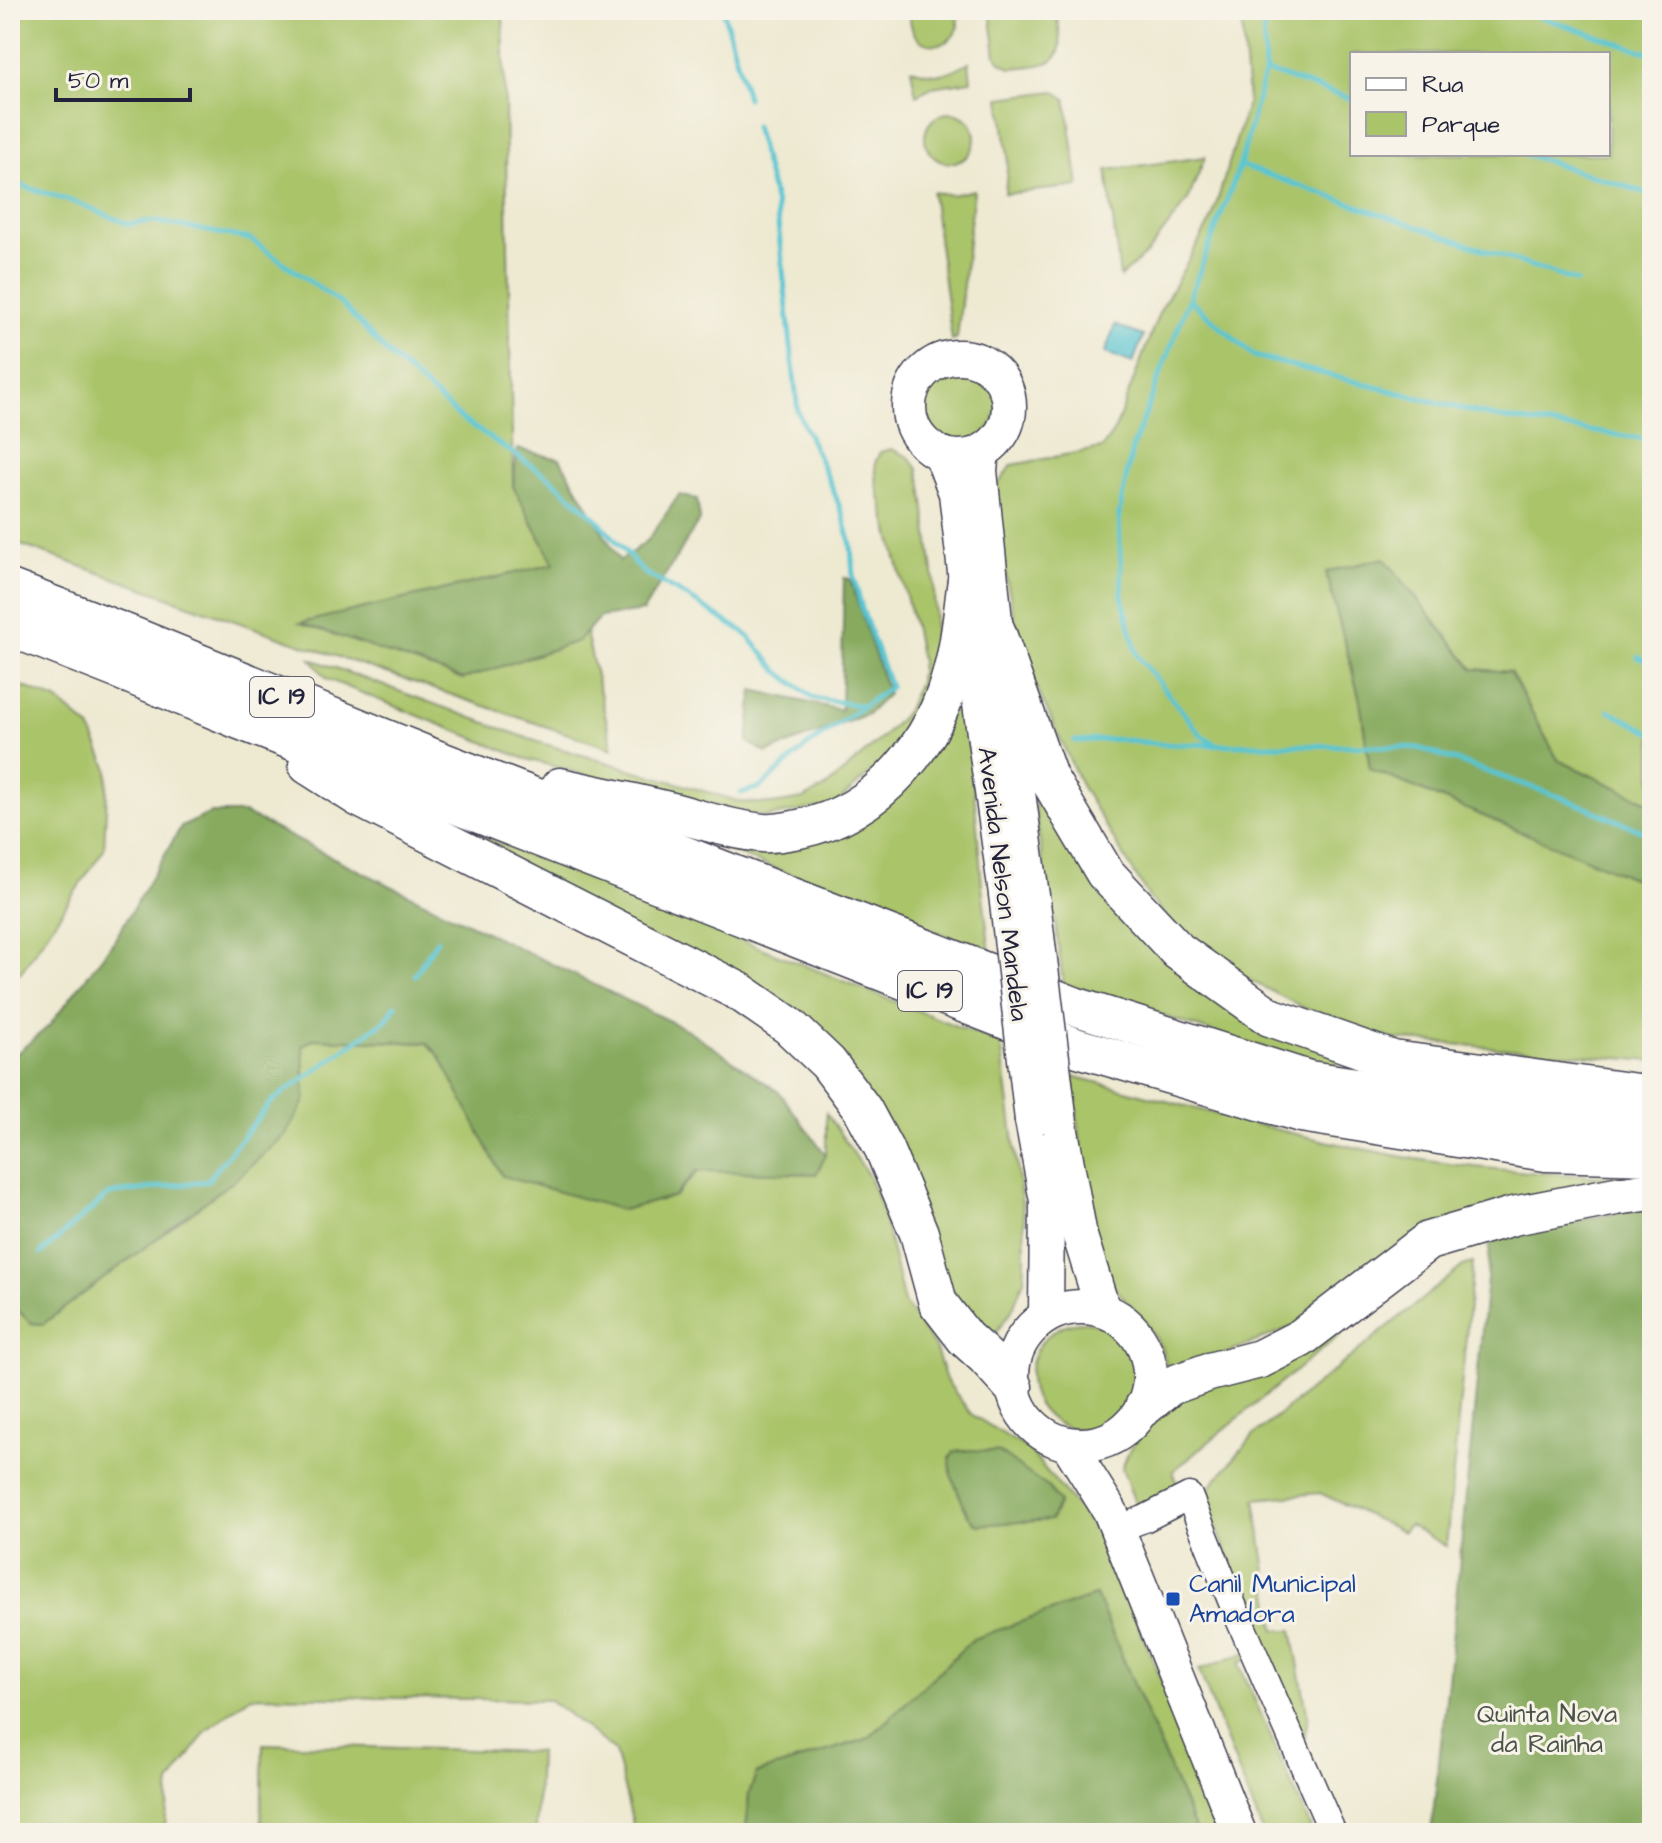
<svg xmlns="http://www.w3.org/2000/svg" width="1662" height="1843" font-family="'Architects Daughter',sans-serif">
	<rect width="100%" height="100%" fill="#f7f3e8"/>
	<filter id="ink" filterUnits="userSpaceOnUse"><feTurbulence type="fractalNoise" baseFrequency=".0125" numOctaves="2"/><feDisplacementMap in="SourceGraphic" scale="16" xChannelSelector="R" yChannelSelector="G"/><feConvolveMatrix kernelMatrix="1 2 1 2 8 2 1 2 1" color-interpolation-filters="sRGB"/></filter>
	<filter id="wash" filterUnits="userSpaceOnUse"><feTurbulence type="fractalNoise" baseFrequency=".006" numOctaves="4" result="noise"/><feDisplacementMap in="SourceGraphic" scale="32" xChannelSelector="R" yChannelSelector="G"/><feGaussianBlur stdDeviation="1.8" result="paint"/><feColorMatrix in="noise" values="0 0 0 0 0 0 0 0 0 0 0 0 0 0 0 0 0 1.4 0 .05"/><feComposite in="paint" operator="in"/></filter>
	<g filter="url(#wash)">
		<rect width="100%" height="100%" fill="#eee9d1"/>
		<!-- green -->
		<g fill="#aac46a" stroke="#667352" stroke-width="2" fill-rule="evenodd">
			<path d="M 10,10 L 503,10 L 513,486 L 554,564 L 302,623 L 463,679 L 578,641 L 586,632 L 613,749 L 291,641 L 10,541 Z"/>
			<path d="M 909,10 L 958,10 C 958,16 959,23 957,29 C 950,47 926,50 915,35 C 910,28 910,18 909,10 Z"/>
			<path d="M 990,10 L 1056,10 C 1057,21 1062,37 1060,48 C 1057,68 1026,66 1011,68 L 1000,62 L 996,56 Z"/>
			<path d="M 1241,10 L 1652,10 L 1652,804 L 1558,760 L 1510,672 L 1473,669 L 1384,558 L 1326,572 L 1360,700 L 1370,769 L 1652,886 L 1652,1061 L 1393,1039 L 1316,1014 L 1224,967 L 1183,933 L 1150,899 L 1082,787 L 1022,655 L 1007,582 L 995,488 L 1012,465 L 1102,448 L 1115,429 L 1159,313 L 1212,218 L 1248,102 ZM 1352,54 L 1608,54 L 1608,154 L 1352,154 Z"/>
			<path d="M 969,62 L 971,81 L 932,87 L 916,95 L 911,69 C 938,77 945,76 969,62 Z"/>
			<path d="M 1054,91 L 1066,99 L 1079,186 L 1005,194 L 1008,156 L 1000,98 Z"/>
			<circle cx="950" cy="138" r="25"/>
			<path d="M 1205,157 L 1188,200 L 1147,253 L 1120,277 L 1107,170 Z"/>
			<path d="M 974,190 L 957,338 L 952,340 L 932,192 L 951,195 Z"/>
			<circle cx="960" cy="405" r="37"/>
			<path d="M 891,449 L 909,457 L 918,469 L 922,486 L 934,581 L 935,655 L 942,662 L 913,735 L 833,806 L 765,817 L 641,790 L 523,758 L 327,679 L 311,659 L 538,742 L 741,802 L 772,804 L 803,799 L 826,787 L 885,735 L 906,712 L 919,682 L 921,661 L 915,630 L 877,485 L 875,463 L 880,452 Z"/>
			<path d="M 10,681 L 57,700 L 90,728 L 108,769 L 104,849 L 21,972 L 10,981 Z"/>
			<path d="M 965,684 L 982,886 L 990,953 L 692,836 L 836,828 Z"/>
			<path d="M 1025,736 L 1104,884 L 1339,1060 L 1335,1067 L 1244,1042 L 1063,984 L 1054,910 L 1049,908 Z"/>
			<path d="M 436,818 L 1001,1044 L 1024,1219 L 1025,1261 L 1024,1280 L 1012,1310 L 989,1342 L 960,1315 L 854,1082 Z"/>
			<path d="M 314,1039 L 427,1043 L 439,1055 L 677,1193 L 700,1170 L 816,1174 L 826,1155 L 826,1113 L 869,1176 L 883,1213 L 904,1303 L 935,1347 L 946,1380 L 971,1414 L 1029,1450 L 1102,1537 L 1225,1833 L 1197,1833 L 1096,1595 L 973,1639 L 869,1738 L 757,1773 L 749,1794 L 746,1833 L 633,1833 L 633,1824 L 615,1751 L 550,1700 L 251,1696 L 206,1731 L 170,1784 L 164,1833 L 10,1833 L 10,1303 L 31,1323 L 43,1324 L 237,1178 L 286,1134 L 303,1045 Z"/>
			<path d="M 1073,1076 C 1184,1105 1296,1138 1410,1158 C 1490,1172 1571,1174 1652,1180 L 1519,1207 L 1307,1321 L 1167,1377 C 1168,1335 1129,1310 1108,1278 C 1095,1257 1094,1230 1090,1206 C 1083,1163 1077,1120 1073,1076 Z"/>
			<path d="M 1451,1244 L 1173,1471 L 1177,1484 C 1164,1496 1155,1507 1136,1506 L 1122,1468 L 1130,1449 L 1169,1401 Z"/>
			<path d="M 1473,1263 L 1446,1546 L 1409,1525 L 1403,1532 L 1320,1493 L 1255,1499 L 1275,1630 L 1292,1630 L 1308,1717 L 1304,1741 L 1283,1700 L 1204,1494 L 1253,1436 L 1463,1266 Z"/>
			<circle cx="1084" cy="1376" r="54"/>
			<path d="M 1248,1652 L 1250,1656 L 1239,1664 L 1313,1833 L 1263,1833 L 1199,1670 Z"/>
			<path d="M 263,1744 L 539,1752 L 536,1833 L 261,1833 Z"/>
		</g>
		<!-- forest -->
		<g fill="#87aa5e" stroke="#54664c" stroke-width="2">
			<path d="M 517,449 L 560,459 L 620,561 L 648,540 L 679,495 L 697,499 L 700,519 L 643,611 L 600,617 L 578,641 L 463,679 L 300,623 L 554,564 L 513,486 Z"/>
			<path d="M 1384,558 L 1473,669 L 1510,672 L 1558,760 L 1652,804 L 1652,886 L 1370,769 L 1360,700 L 1326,572 Z"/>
			<path d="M 844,578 L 850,579 L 888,694 L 868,714 L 766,753 L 748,742 L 753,690 L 841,710 Z"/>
			<path d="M 211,813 L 244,813 L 317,850 L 688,1030 L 779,1092 L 826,1155 L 816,1174 L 696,1171 L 675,1196 L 623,1210 L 502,1176 L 439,1055 L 427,1043 L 314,1039 L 303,1045 L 305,1101 L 286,1134 L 237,1178 L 43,1324 L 31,1323 L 10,1303 L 10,1059 L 49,1026 L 114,941 L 181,827 Z"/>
			<path d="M 1652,1206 L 1652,1833 L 1431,1833 L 1448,1681 L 1491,1237 Z"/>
			<path d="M 971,1450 L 999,1452 L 1049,1488 L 1059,1502 L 1051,1520 L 977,1525 L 968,1516 L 951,1475 L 950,1458 L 954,1452 Z"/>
			<path d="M 1096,1595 L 1197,1833 L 746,1833 L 749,1794 L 757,1773 L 869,1738 L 973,1639 Z"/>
		</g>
		<!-- water -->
		<path fill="#59c5d2" stroke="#3e7486" stroke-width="2" d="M 1115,325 L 1143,336 L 1133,363 L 1105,353 Z"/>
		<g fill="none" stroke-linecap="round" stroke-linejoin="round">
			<!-- stream -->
			<g stroke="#59c5d2" stroke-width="5">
				<path d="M 723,10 L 747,98"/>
				<path d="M 1519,10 L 1652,54"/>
				<path d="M 1265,71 L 1352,99"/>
				<path d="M 1525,154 L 1652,195"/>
				<path d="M 1240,165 L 1577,282"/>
				<path d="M 10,182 L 80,204 L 128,224 L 154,221 L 250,239 L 343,305 L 387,353 L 463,420 L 550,478 L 596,518 L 643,572 L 686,596 L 746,634 L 779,672 L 813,698 L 864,706"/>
				<path d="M 1189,299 L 1254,356 L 1494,417 L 1652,440"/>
				<path d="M 1638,657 L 1652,664"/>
				<path d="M 1609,711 L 1652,733"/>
				<path d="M 1074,741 L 1117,739 L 1160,744 L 1374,746 L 1419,748 L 1563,798 L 1652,835"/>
				<path d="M 1216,744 L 1202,736 L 1137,655 L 1122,596 L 1119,514 L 1132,449 L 1240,165 L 1265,71 L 1263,10"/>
				<path d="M 741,793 L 761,787 L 806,747 L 890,687 L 862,609 L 853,575 L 851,545 L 843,515 L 832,487 L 798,412 L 776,205 L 755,126"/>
				<path d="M 415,975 L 437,940"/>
				<path d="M 41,1253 L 109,1194 L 207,1181 L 271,1102 L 386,1020 L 396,1005"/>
				<path d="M 10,1305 L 17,1293"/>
			</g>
		</g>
	</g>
	<g filter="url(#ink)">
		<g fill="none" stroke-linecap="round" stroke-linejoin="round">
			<!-- minor casing -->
			<g stroke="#414052" stroke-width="29">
				<path id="minor" d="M 1117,1529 L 1144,1519 L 1189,1496 L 1235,1610 L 1333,1833"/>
			</g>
			<!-- major casing -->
			<g stroke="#414052" stroke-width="37">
				<g id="major">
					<circle cx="959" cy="407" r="50"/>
					<path d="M 982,452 L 980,471 L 996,631 L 1033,903"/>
					<path d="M 941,454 L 956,493 L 980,704 L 1006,894"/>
					<path d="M 1032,1120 L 1047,1201 L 1046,1316"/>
					<path d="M 1061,1131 L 1080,1236 L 1103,1310"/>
					<circle cx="1081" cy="1376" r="69"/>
					<path d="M 1068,1444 L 1110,1511 L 1239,1833"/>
				</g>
			</g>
			<!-- highway casing -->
			<g stroke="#414052" stroke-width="41">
				<g id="highway">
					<path d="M 10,589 L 127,634 L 438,760 L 1074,1006 L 1309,1080 L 1549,1115 L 1652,1119"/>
					<path d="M 10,627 L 117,669 L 237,719 L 1075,1047 L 1301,1113 L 1546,1152 L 1652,1155"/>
					<path d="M 996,631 L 1048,777 L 1105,873 L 1178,951 L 1270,1017 L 1393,1060 L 1652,1095"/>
					<path d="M 308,765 L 358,797 L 740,992 L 789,1026 L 828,1063 L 863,1110 L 884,1149 L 919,1233 L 938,1303 L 965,1338 L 986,1357 L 1013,1387"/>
					<path d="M 560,787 C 596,795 632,802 668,811 C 700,819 730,830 763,833 C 775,834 788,831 799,829 C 880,813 936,742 954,665 C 961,638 963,608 967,580"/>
					<path d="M 1144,1407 L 1170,1386 L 1209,1372 L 1260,1359 L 1301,1338 L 1428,1241 L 1513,1216 L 1616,1196 L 1652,1191"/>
				</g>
			</g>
			<!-- minor -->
			<use href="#minor" stroke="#fff" stroke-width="26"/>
			<!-- major -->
			<use href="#major" stroke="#fff" stroke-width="34"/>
			<!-- highway -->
			<use href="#highway" stroke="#fff" stroke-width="38"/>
			<!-- major-bridge casing -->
			<g stroke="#414052" stroke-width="37" stroke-linecap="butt">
				<g id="major-bridge">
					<path d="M 1006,894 L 1032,1120"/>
					<path d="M 1033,903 L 1061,1131"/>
				</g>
			</g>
			<!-- major-bridge -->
			<use href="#major-bridge" stroke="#fff" stroke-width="34"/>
		</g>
	</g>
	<!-- markers -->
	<rect fill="#1a4fb4" stroke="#f7f3e8" stroke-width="3" x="1165" y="1591" width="16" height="16" rx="4"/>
	<g text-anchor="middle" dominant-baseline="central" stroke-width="6" stroke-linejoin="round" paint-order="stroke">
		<!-- shield labels -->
		<g fill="#f7f3e8" stroke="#62616f" stroke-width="2">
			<rect x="250" y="677" width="64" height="40" rx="6"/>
			<rect x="898" y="971" width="64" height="40" rx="6"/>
		</g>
		<g font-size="24" font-weight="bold" fill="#22223b">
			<text x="282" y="697">IC 19</text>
			<text x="930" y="991">IC 19</text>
		</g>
		<!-- street labels -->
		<g font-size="26" fill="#22223b" stroke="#f7f3e8">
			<text transform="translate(1003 884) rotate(83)">Avenida Nelson Mandela</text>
		</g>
		<!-- transit labels -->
		<g font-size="26" fill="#164399" stroke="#f7f3e8" text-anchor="start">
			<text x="1189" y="1584">Canil Municipal<tspan x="1189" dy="30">Amadora</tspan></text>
		</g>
		<!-- park labels -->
		<g font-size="26" fill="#4b5349" stroke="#f7f3e8">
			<text x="1547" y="1714">Quinta Nova<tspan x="1547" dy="30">da Rainha</tspan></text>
		</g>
	</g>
	<!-- margin -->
	<rect width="1662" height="1843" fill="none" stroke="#f7f3e8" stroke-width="40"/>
	<!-- legend -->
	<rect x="1350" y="52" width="260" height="104" fill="#f7f3e8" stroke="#a29fa3" stroke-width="2"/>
	<rect x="1366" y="78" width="40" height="12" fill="#ffffff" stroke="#a29fa3" stroke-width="2"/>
	<text x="1422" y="92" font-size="24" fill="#22223b">Rua</text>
	<rect x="1366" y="112" width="40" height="24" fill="#aac46a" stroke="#a29fa3" stroke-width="2"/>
	<text x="1422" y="132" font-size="24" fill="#22223b">Parque</text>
	<!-- scale -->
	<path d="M56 88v12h134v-12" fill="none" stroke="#22223b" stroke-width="4"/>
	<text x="68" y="88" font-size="24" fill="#22223b" stroke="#f7f3e8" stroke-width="6" paint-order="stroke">50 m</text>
</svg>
